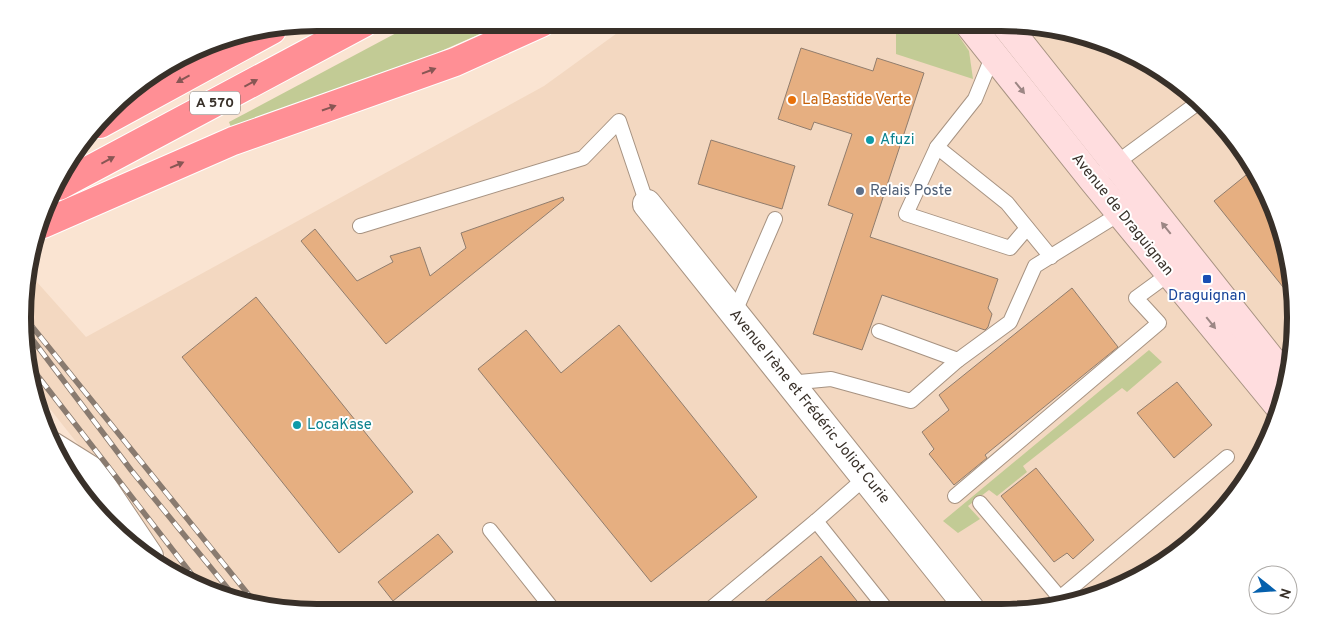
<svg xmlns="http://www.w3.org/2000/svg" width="1318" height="635" font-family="Overpass,sans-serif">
	<rect width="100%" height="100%" fill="#fae4d2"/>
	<!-- built -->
	<path fill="#f3d8c1" d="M 631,23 L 1001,23 L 1114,45 L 1209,109 L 1273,205 L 1295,318 L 1273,431 L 1234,497 L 1180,552 L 1113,590 L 1039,610 L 317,612 L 204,590 L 176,573 L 162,550 L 35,390 L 25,356 L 28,272 L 86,337 L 544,86 Z"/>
	<!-- green -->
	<g fill="#c2cb95">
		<path d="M 415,23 L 505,23 L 432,55 L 232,130 L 229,122 Z"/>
		<path d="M 896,23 L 950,23 L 969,51 L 973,79 L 896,54 Z"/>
		<path d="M 1149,350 L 1162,362 L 1127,392 L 1122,388 L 1023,466 L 1027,472 L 997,496 L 989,490 L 968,506 L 980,519 L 958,533 L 943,521 Z"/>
	</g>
	<!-- building -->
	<g fill="#e6af81" stroke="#917d6d">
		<path d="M 801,48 L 873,71 L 877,58 L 924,73 L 870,237 L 998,279 L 988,308 L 992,314 L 988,327 L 985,330 L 882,295 L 862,350 L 813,334 L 853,214 L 828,205 L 852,134 L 814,122 L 811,130 L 778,119 Z"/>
		<path d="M 711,140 L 795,166 L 782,209 L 698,184 Z"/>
		<path d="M 1251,171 L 1273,205 L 1291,297 L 1214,201 Z"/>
		<path d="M 563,197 L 564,200 L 386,344 L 301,241 L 315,229 L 357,281 L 393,262 L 390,256 L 420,247 L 430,276 L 466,248 L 461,233 Z"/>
		<path d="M 1072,288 L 1118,347 L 985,455 L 987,458 L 954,485 L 929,454 L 934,449 L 922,432 L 949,410 L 939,395 Z"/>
		<path d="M 256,297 L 413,492 L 339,553 L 182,357 Z"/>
		<path d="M 619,325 L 757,497 L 651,582 L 478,369 L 526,330 L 561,373 Z"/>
		<path d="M 1177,382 L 1212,425 L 1174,458 L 1137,413 Z"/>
		<path d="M 1036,468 L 1094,540 L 1073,559 L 1067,553 L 1054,562 L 1001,496 Z"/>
		<path d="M 438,534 L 453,552 L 393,601 L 378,582 Z"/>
		<path d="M 821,556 L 865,611 L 753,611 Z"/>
	</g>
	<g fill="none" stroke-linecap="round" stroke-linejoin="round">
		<!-- service casing -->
		<g stroke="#a79382" stroke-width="16">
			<g id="service">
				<path d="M 993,55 L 975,99 L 937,147 L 1007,203 L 1051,257"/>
				<path d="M 937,147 L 906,214 L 1010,248 L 1027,228"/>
				<path d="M 1093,180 L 1199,102"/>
				<path d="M 360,226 L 583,158 L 619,121 L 647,204"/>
				<path d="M 734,314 L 775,219"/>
				<path d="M 879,331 L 958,360 L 1010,322 L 1035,266 L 1124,211"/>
				<path d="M 789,383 L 831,379 L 911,401 L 958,360"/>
				<path d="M 865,478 L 816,521 L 887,610"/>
				<path d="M 955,496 L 1159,323 L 1136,298 L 1173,271"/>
				<path d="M 980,503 L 1060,598"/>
				<path d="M 490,530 L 555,612"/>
				<path d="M 1049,607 L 1227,457"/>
				<path d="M 708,611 L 816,521"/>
			</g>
		</g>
		<!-- minor casing -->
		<g stroke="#a79382" stroke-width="30">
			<path id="minor" d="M 52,446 L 92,471 L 149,556"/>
		</g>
		<!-- tertiary casing -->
		<g stroke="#a79382" stroke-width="30">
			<path id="tertiary" d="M 647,204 L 971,610"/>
		</g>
		<!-- secondary casing -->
		<g stroke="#a79382" stroke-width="30">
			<g id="secondary">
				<path d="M 968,23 L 1093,180 L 1278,405"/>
				<path d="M 1004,23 L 1284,376"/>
			</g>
		</g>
		<!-- motorway casing -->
		<g stroke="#fff" stroke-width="30">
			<g id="motorway">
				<path d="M 100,124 L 272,30"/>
				<path d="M 59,186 L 364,23"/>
				<path d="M 43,224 L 233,141 L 455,62 L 541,23"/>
			</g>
		</g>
		<!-- service -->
		<use href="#service" stroke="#fff" stroke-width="14"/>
		<!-- minor -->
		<use href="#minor" stroke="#fff" stroke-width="28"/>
		<!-- tertiary -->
		<use href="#tertiary" stroke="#fff" stroke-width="28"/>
		<!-- secondary -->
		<use href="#secondary" stroke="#ffdddf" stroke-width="28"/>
		<!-- motorway -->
		<use href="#motorway" stroke="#ff8f95" stroke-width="28"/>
		<!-- rail casing -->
		<g stroke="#897b70" stroke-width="5.5">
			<g id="rail">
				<path d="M 26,319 L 252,599"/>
				<path d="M 26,331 L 131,470 L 234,596"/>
				<path d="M 27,362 L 203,589"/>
			</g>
		</g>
		<!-- rail -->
		<use href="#rail" stroke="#fff" stroke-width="4" stroke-dasharray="11" stroke-linecap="butt"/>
	</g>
	<!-- one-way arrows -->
	<defs><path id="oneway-solid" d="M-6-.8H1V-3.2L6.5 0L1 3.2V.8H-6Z" transform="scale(1.25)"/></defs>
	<g fill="#885654">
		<use href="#oneway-solid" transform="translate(429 71) rotate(-21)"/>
		<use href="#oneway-solid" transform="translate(183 79) rotate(151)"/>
		<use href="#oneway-solid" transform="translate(251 83) rotate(-28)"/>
		<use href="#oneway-solid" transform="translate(329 108) rotate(-19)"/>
		<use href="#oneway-solid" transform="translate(108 160) rotate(-28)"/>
		<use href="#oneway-solid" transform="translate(177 165) rotate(-23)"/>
	</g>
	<g fill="#9c8684">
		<use href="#oneway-solid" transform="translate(1020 88) rotate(51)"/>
		<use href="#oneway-solid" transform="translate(1166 228) rotate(-129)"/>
		<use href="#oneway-solid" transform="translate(1211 323) rotate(51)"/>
	</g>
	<!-- markers -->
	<circle fill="#e8710a" stroke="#fff" stroke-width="2" cx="792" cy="100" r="5"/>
	<g fill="#0f9aa8" stroke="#fff" stroke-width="2">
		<circle cx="870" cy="140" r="5"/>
		<circle cx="297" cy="425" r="5"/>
	</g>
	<circle fill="#5c6f8a" stroke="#fff" stroke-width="2" cx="860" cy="191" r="5"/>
	<rect fill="#1a4fb4" stroke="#fff" stroke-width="2" x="1202" y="274" width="10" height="10" rx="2.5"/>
	<g text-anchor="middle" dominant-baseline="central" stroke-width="4" stroke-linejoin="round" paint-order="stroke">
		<!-- shield labels -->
		<rect fill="#fff" stroke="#746e69" stroke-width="1" x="190" y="91.5" width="50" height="23" rx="4"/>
		<g font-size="14" font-weight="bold" fill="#383029">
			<text x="215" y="103">A 570</text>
		</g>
		<!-- food labels -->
		<g font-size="15" fill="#c56008" stroke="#fff" text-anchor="start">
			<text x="802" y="100">La Bastide Verte</text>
		</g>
		<!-- culture labels -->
		<g font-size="15" fill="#0d838f" stroke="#fff" text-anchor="start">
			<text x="880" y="140">Afuzi</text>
			<text x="307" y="425">LocaKase</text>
		</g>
		<!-- service labels -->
		<g font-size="15" fill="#4e5e75" stroke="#fff" text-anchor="start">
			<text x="870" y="191">Relais Poste</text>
		</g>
		<!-- street labels -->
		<g font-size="15" fill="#383029" stroke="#fff">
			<text transform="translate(1122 215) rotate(51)">Avenue de Draguignan</text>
			<text transform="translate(809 407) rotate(51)">Avenue Irène et Frédéric Joliot Curie</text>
		</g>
		<!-- transit labels -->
		<g font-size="15" fill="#164399" stroke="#fff">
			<text x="1207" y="296">Draguignan</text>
		</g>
	</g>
	<!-- crop -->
	<path d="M0 0H1318V635H0ZM317 31H1001A286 286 0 0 1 1287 317V318A286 286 0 0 1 1001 604H317A286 286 0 0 1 31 318V317A286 286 0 0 1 317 31Z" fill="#fff" fill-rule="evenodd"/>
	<path fill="none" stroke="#383029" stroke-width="6" d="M317 31H1001A286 286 0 0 1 1287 317V318A286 286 0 0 1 1001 604H317A286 286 0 0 1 31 318V317A286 286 0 0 1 317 31Z"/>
	<!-- north arrow -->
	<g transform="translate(1273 590) rotate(107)"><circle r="24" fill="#ffffff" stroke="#afaca9"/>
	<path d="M0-4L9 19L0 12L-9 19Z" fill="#0560ad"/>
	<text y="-8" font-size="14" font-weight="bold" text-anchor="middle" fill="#383029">N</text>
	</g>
</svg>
